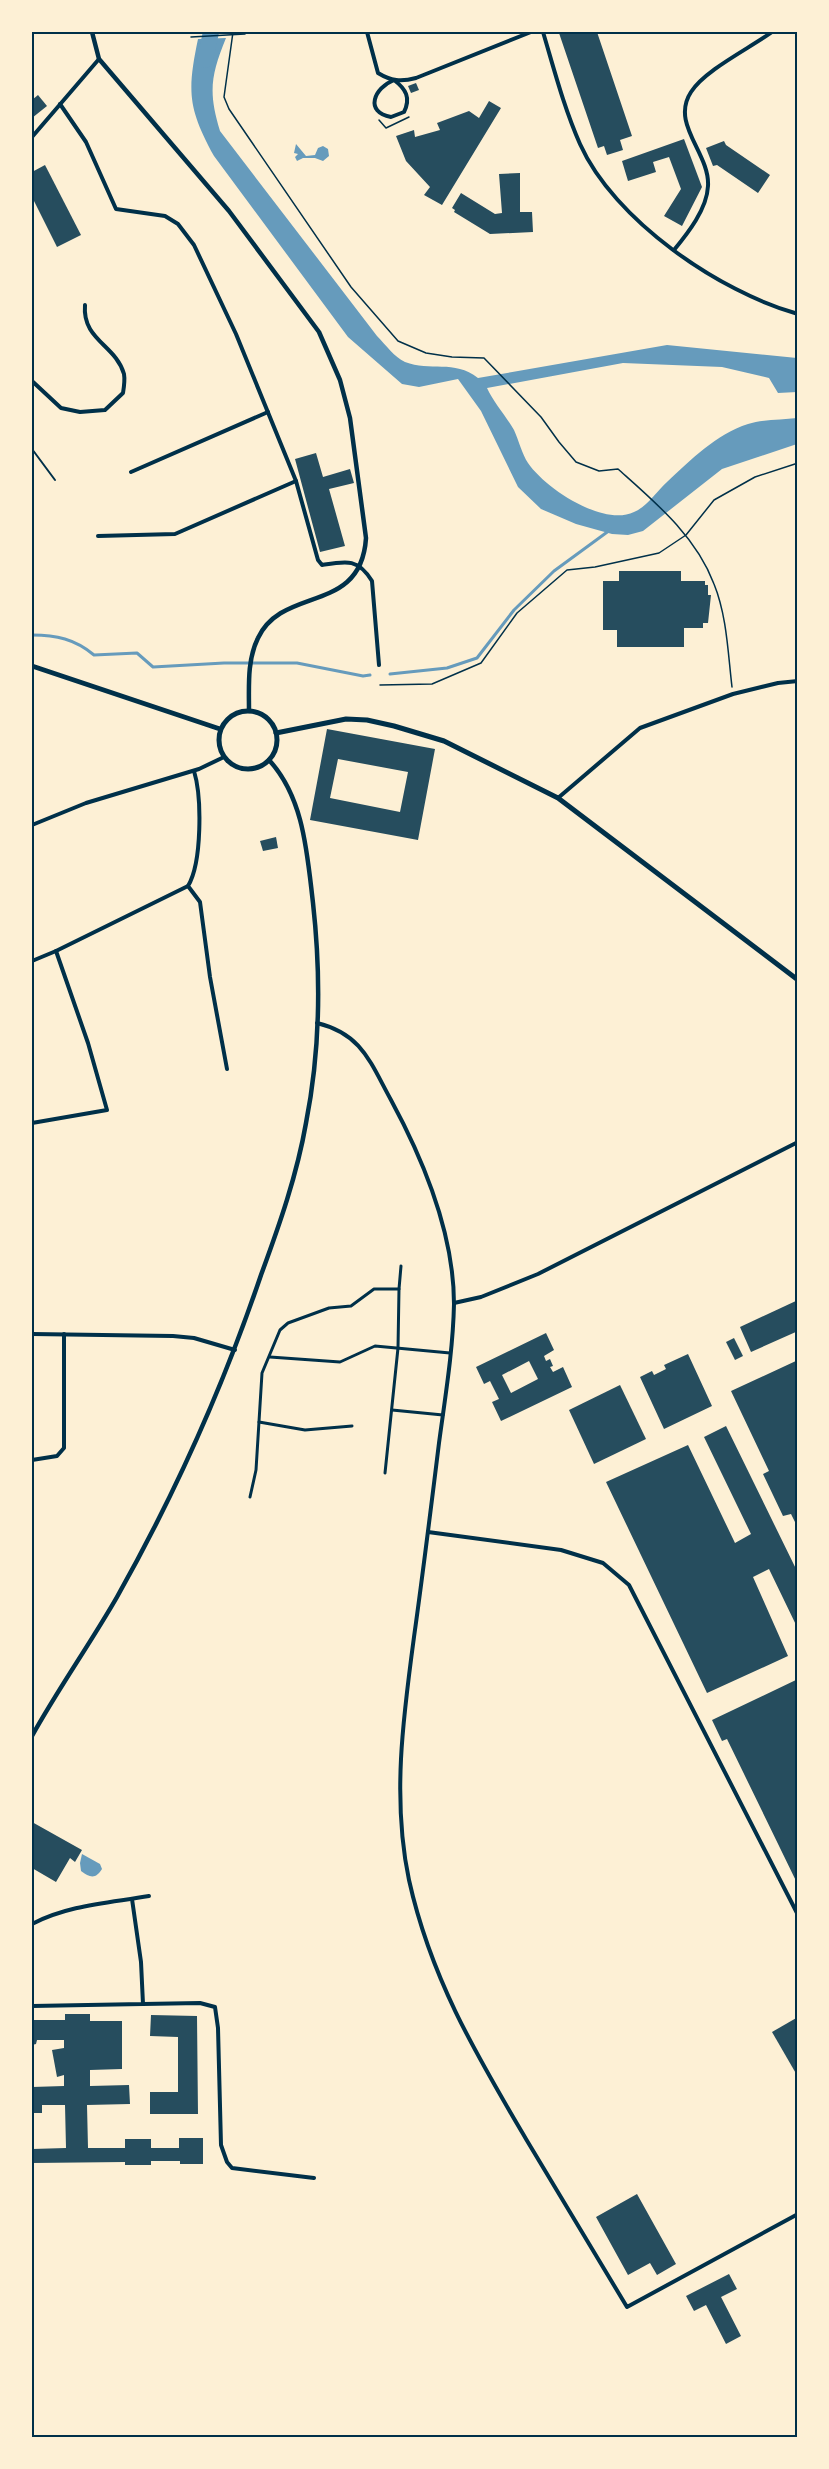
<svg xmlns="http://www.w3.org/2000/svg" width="829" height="2469" font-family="'Work Sans',sans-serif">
	<rect width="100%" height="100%" fill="#fdf0d5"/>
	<!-- water -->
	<g fill="#669bbc">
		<path d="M 226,38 C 211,75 208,92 220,131 L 377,336 C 386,345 394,357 405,362 C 430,372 454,359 478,378 L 667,345 L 797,358 L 797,392 L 778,393 L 769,378 L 722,367 L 623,363 L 487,388 C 494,403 506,416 514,430 C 519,441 522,454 528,463 C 545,488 603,527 634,512 C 648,506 656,492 667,482 C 691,460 716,434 748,424 C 763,419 782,420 797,418 L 797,444 L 722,469 L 643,531 L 628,535 L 612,534 L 576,524 L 541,509 L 518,487 L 481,411 L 458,379 L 419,387 L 402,384 L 348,337 L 214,156 C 188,108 187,92 198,39 Z"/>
		<path d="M 296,144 L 306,156 L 315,155 L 318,148 L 323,146 L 328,149 L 329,156 L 323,161 L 315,158 L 303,158 L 297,161 L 295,157 L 298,154 L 294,153 Z"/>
		<path d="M 82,1854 L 100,1864 L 102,1869 C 96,1879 90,1878 81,1871 L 80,1863 Z"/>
	</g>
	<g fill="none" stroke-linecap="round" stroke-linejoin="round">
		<!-- stream -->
		<g stroke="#669bbc" stroke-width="3">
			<path d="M 32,635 C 56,635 75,639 94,655 L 137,653 L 153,667 L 224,663 L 297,663 L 363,676 L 370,675"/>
			<path d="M 390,674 L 447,668 L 477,658 L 514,610 L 554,571 L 610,530"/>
		</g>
		<!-- river -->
		<path stroke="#669bbc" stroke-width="16" d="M 205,60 L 211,32"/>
	</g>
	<!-- building -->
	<g fill="#264d5e" fill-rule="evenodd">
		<path d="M 563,32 L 597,32 L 632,136 L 620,140 L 623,150 L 607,155 L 604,146 L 598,148 L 559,33 Z"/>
		<path d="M 416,83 L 419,90 L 411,93 L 408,86 Z"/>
		<path d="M 38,95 L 47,106 L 32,118 L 32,100 Z"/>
		<path d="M 489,101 L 501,108 L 442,205 L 424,195 L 430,187 L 406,161 L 396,136 L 414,130 L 415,137 L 440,130 L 437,123 L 469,111 L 479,118 Z"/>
		<path d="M 684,139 L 702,187 L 682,226 L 664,216 L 681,189 L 669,157 L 653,162 L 656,172 L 628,181 L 622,161 Z"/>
		<path d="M 724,141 L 726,145 L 770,175 L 758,193 L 717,165 L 713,166 L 706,148 Z"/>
		<path d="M 45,165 L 81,235 L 57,247 L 32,197 L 32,172 Z"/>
		<path d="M 520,173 L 520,212 L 532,212 L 533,232 L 490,234 L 454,212 L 455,210 L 452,208 L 461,193 L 495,214 L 502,213 L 499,174 Z"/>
		<path d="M 316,453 L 323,477 L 350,469 L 354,483 L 329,489 L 345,546 L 320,552 L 295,459 Z"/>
		<path d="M 619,571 L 681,571 L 681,581 L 705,581 L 705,585 L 708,585 L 708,595 L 711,595 L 708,623 L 703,623 L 703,628 L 684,628 L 684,647 L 617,647 L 617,630 L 603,630 L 603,581 L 619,581 Z"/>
		<path d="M 327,729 L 435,749 L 418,840 L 310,820 ZM 338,759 L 408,772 L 400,812 L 330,798 Z"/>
		<path d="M 276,837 L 278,848 L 263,851 L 260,841 Z"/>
		<path d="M 798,1300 L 798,1331 L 751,1352 L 740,1327 Z"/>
		<path d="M 546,1333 L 554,1350 L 544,1356 L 546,1361 L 550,1359 L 553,1366 L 550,1367 L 553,1372 L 563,1367 L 572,1387 L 501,1421 L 492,1402 L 499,1399 L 490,1381 L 484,1384 L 476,1367 ZM 529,1361 L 538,1379 L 511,1393 L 502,1375 Z"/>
		<path d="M 734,1338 L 743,1356 L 735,1360 L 726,1342 Z"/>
		<path d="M 688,1354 L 712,1406 L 664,1429 L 640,1377 L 652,1371 L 654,1375 L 666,1369 L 664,1365 Z"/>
		<path d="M 798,1360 L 798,1528 L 791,1514 L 783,1516 L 763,1474 L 769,1471 L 731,1391 Z"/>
		<path d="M 620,1385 L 646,1439 L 594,1464 L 569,1410 Z"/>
		<path d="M 726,1426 L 798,1573 L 798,1629 L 769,1569 L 753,1577 L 788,1656 L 707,1693 L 606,1482 L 688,1445 L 735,1543 L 751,1534 L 704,1437 Z"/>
		<path d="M 798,1679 L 798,1885 L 727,1739 L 722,1741 L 712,1720 Z"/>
		<path d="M 32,1822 L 82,1850 L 75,1862 L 70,1858 L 56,1882 L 32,1868 Z"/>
		<path d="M 65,2014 L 90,2014 L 90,2021 L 122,2021 L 122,2069 L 90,2070 L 90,2086 L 129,2085 L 130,2104 L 87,2105 L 88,2148 L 125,2148 L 125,2139 L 151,2139 L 151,2148 L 179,2148 L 179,2138 L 203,2138 L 203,2164 L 180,2164 L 180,2161 L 151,2161 L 151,2165 L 125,2165 L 125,2162 L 32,2163 L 32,2149 L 66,2148 L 65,2105 L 42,2105 L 42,2113 L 32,2113 L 32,2087 L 64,2086 L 64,2075 L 57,2077 L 52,2050 L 64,2048 L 64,2040 L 37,2040 L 36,2044 L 32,2045 L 32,2020 L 65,2020 Z"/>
		<path d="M 151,2015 L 197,2016 L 198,2114 L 150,2114 L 150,2092 L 178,2092 L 178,2037 L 150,2036 Z"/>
		<path d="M 798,2017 L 798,2077 L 772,2032 Z"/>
		<path d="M 637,2194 L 676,2264 L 657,2275 L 650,2263 L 628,2275 L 596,2217 Z"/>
		<path d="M 729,2274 L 737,2289 L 721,2297 L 741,2336 L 726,2344 L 706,2305 L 694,2311 L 686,2296 Z"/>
	</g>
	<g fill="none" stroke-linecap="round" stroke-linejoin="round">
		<!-- path -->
		<g stroke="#003049" stroke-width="1.5">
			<path d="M 233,32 L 224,97 L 229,109 L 351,287 L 398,341 L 426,353 L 452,357 L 484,358 L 541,417 L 559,442 L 576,462 L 599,471 L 618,469 C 655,502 696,536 714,584 C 727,616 728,654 732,687"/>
			<path d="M 191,37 L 245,34"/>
			<path d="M 379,120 L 386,128 L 409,117"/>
			<path d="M 380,685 L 432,684 L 481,663 L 517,613 L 567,570 L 595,567 L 659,553 L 686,535 L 714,500 L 755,477 L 798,463"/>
		</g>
		<!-- service -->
		<path stroke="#003049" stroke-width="2" d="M 32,449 L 55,480"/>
		<!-- pedestrian -->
		<g stroke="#003049" stroke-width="3">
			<path d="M 270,1357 L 340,1362 L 375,1346 L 450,1353"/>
			<path d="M 392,1410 L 443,1415"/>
			<path d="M 259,1422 L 305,1430 L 352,1426"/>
			<path d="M 385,1473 L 398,1348 L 399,1289"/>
			<path d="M 250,1497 L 256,1470 L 262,1373 L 280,1330 L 288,1323 L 329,1308 L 351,1306 L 374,1289 L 399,1289 L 401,1266"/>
		</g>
		<!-- minor -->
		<g stroke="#003049" stroke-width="4">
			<path d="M 367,32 L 378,73 C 391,81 401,82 416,78 L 531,32"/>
			<path d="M 543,32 C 554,69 564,108 580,144 C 614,220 719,292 798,314"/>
			<path d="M 394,80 C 406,89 411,98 404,112 L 391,117 C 364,112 374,88 394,80 Z"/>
			<path d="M 60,104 L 86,142 L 116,209 L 165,216 L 178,224 L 194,245 L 236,334 L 296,481 L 318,560 L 322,565 C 346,561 358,558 372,581 L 379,665"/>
			<path d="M 32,137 L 99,59"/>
			<path d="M 674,250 C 688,233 707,209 708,186 C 710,153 670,124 691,92 C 705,70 750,48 772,32"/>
			<path d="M 32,381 L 61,408 L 80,412 L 105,410 L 123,393 C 124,387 125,380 124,374 C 116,345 82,340 85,305"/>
			<path d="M 131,472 L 268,412"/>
			<path d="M 98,536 L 175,534 L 296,481"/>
			<path d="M 194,771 C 202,797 202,863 188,886 L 200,902 L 210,977 L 227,1069"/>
			<path d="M 558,798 L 640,728 L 733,694 L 778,683 L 798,681"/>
			<path d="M 32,825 L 86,803 L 199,769 L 224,757"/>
			<path d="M 32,961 L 56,951 L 188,886"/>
			<path d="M 317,1023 C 362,1034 370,1062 391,1100 C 424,1161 454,1233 454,1304 C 453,1351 445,1398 439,1443 C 431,1508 423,1573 414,1637 C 403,1718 392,1800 409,1880 C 431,1979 476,2054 526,2139 C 560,2195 593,2251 627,2307 L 798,2214"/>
			<path d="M 32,1123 L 107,1110 L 88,1043 L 56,951"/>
			<path d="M 454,1303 L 481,1297 L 538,1274 L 798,1142"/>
			<path d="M 32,1334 L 173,1336 L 194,1338 L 235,1350"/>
			<path d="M 32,1460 L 57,1456 L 64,1448 L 64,1334"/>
			<path d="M 428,1532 L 561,1550 L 603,1563 L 629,1585 L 798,1915"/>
			<path d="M 32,1924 C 68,1905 109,1903 149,1896"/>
			<path d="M 143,2004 L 200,2003 L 215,2007 L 218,2028 L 221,2145 L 227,2162 L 232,2168 L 314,2178"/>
			<path d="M 32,2006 L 143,2004 L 141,1962 L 132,1899"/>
		</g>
		<!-- tertiary -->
		<g stroke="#003049" stroke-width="4.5">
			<path d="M 92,32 L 99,59 L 229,211 L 319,332 L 340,380 L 350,418 L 366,538 C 361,615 283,585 258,638 C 247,660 249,686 249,711"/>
			<path d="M 32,1736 C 58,1689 90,1644 117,1597 C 175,1494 223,1387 261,1275 C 279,1226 297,1175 306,1123 C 320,1052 321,975 313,903 C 307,853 304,798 269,760"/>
		</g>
		<!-- secondary -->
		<g stroke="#003049" stroke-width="5">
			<path d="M 32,666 L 220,729"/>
			<circle cx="248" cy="740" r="29"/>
			<path d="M 276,733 L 346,719 L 367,720 L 394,726 L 444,741 L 558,798 L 798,980"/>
		</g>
	</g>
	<!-- border -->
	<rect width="829" height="2469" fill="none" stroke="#fdf0d5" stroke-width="66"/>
	<rect x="33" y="33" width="763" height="2403" fill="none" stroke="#003049" stroke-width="2"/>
</svg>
